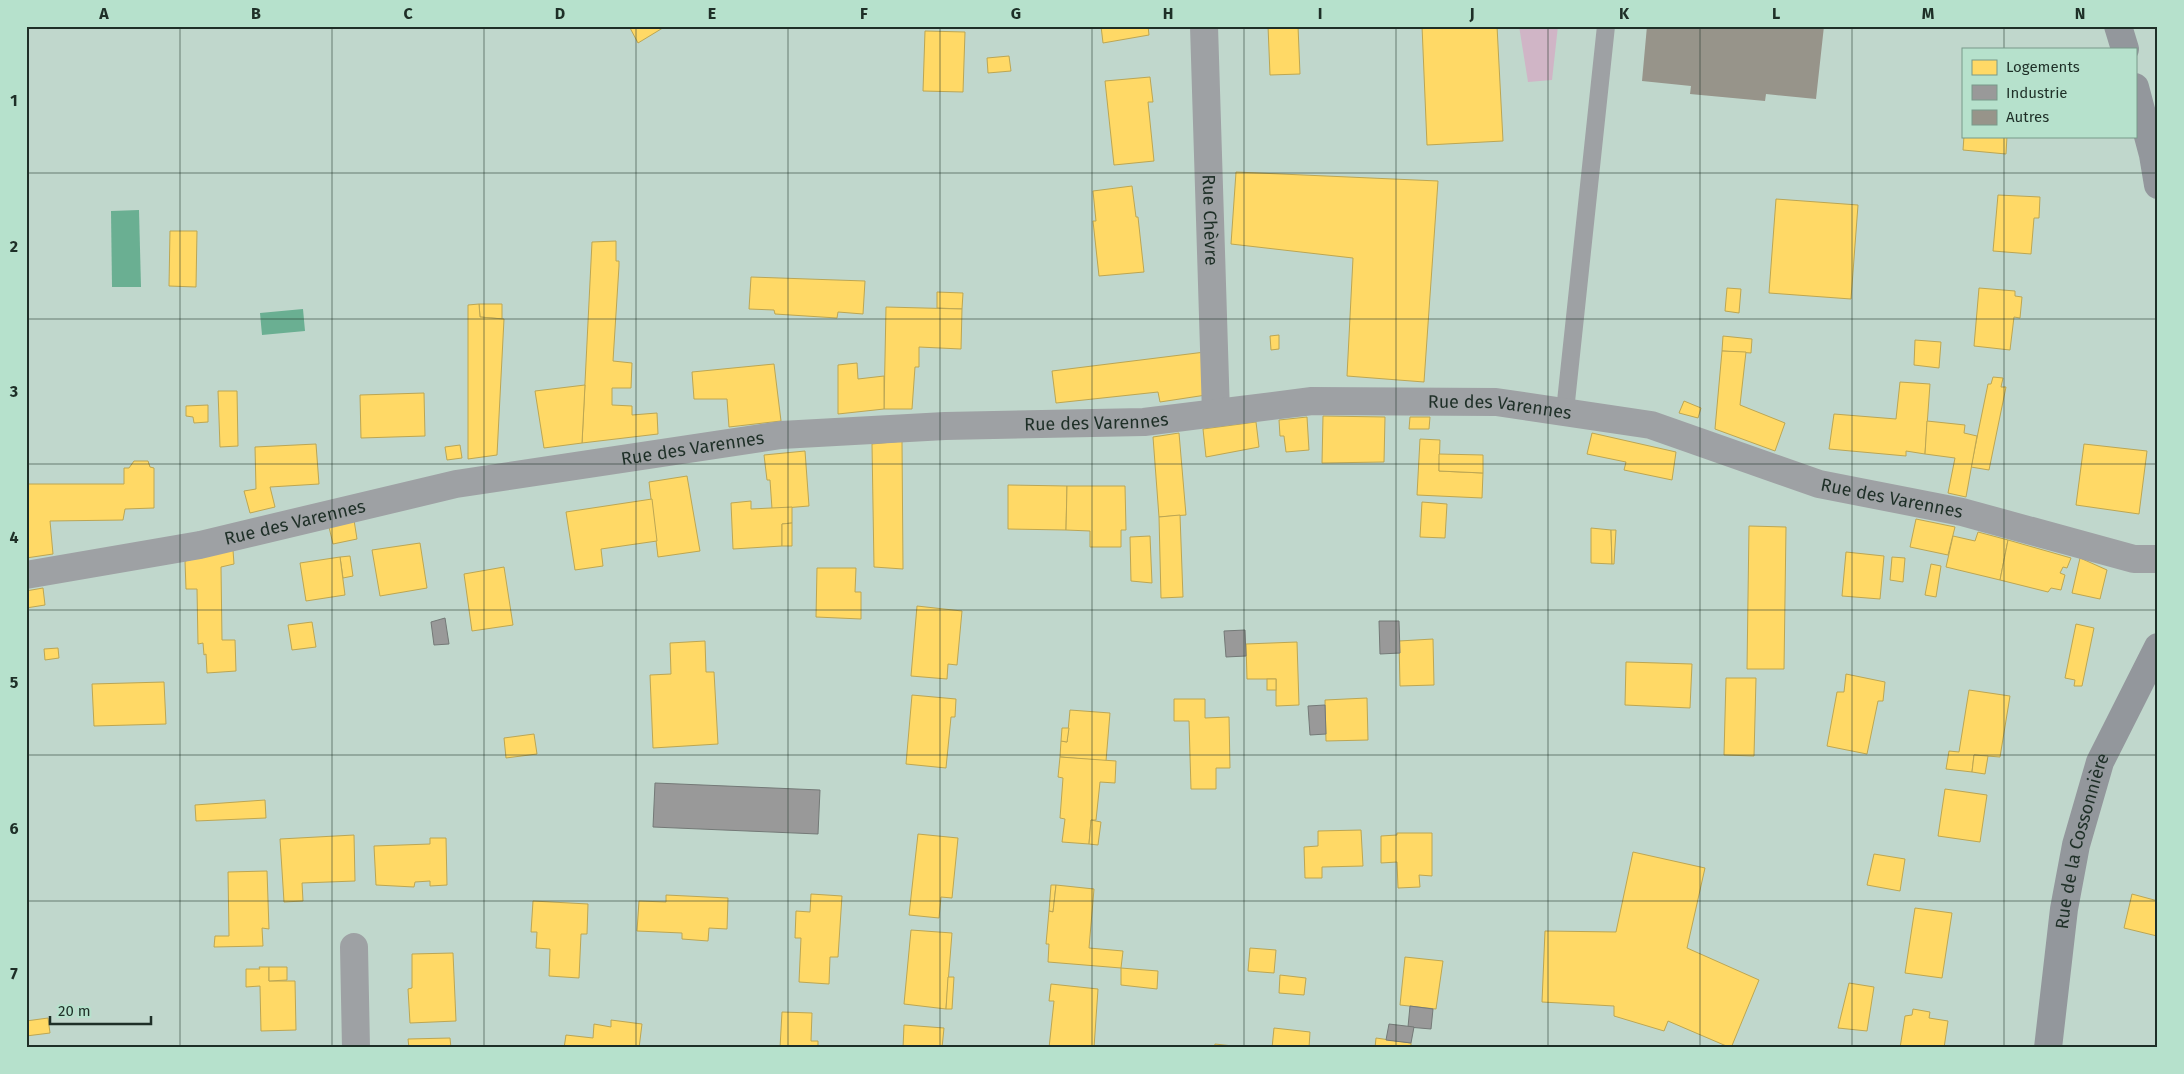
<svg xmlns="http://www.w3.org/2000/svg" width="2184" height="1074" font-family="'Fira Sans',sans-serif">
	<rect width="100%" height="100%" fill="#c0d7cc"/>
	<!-- green -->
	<path fill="#d0b5c6" d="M 1519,26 L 1558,26 L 1552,80 L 1528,82 Z"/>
	<!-- water -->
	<g fill="#6aaf92">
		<path d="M 139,210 L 141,287 L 112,287 L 111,211 Z"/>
		<path d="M 303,309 L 305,331 L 262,335 L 260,313 Z"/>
	</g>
	<!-- homes -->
	<g fill="#ffd966" stroke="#bca653">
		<path d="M 629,26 L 666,26 L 638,43 Z"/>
		<path d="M 1101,26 L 1148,26 L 1149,35 L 1103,43 Z"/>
		<path d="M 1268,26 L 1298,26 L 1300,74 L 1270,75 Z"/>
		<path d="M 1422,26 L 1497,26 L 1503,141 L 1427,145 Z"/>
		<path d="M 925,31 L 965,32 L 963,92 L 923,91 Z"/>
		<path d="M 1009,56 L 1011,71 L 988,73 L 987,58 Z"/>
		<path d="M 1150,77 L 1153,102 L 1148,102 L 1154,161 L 1114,165 L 1105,81 Z"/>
		<path d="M 1964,136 L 2007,136 L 2006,154 L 1963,150 Z"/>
		<path d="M 1236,172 L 1438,181 L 1424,382 L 1347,376 L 1353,258 L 1231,244 Z"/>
		<path d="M 1132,186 L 1136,217 L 1138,217 L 1144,272 L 1099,276 L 1093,221 L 1096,221 L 1093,191 Z"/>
		<path d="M 1998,195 L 2040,197 L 2039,218 L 2034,218 L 2031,254 L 1993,251 Z"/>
		<path d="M 1776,199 L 1858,205 L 1851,299 L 1769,293 Z"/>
		<path d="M 170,231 L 197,231 L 196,287 L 169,286 Z"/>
		<path d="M 616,241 L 616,261 L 619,261 L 619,266 L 613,361 L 632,363 L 631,388 L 612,388 L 612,405 L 632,406 L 632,415 L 657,413 L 658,434 L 582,443 L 592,242 Z"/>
		<path d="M 751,277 L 865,281 L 863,314 L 838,312 L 837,318 L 775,314 L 774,310 L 749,309 Z"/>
		<path d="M 1727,288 L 1741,289 L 1739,313 L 1725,311 Z"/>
		<path d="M 1979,288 L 2015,291 L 2015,296 L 2022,297 L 2020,318 L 2014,317 L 2010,350 L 1974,346 Z"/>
		<path d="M 937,292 L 963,293 L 962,309 L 937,308 Z"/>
		<path d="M 479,304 L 502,304 L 502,319 L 480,317 Z"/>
		<path d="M 479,304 L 480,317 L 504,319 L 497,455 L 468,459 L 468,305 Z"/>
		<path d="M 886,307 L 962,309 L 961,349 L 919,347 L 919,367 L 915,367 L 912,409 L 884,409 Z"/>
		<path d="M 1279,335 L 1279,349 L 1271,350 L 1270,336 Z"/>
		<path d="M 1723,336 L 1752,339 L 1751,353 L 1722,351 Z"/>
		<path d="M 1915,340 L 1941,342 L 1939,368 L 1914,365 Z"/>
		<path d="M 1722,351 L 1746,352 L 1740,405 L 1785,423 L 1775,451 L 1715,429 Z"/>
		<path d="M 1205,352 L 1206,395 L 1160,402 L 1158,392 L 1056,403 L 1052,371 Z"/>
		<path d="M 857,363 L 858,379 L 884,376 L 884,409 L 838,414 L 838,365 Z"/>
		<path d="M 774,364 L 781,421 L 729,427 L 727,399 L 694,399 L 692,372 Z"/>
		<path d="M 1993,377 L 2003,378 L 2001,387 L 2006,387 L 1989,470 L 1971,467 L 1988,384 L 1991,384 Z"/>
		<path d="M 1900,382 L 1930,384 L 1925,454 L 1906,451 L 1906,456 L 1829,449 L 1834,414 L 1896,419 Z"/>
		<path d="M 585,385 L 582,443 L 544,448 L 535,391 Z"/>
		<path d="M 218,391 L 237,391 L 238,446 L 220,447 Z"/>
		<path d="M 424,393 L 425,436 L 361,438 L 360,395 Z"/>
		<path d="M 1684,401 L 1701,408 L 1698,418 L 1679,413 Z"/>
		<path d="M 208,405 L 208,422 L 194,423 L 193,417 L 186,416 L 186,406 Z"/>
		<path d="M 1323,416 L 1385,417 L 1384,462 L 1322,463 Z"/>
		<path d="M 1307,417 L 1309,450 L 1286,452 L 1284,436 L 1280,436 L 1279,420 Z"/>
		<path d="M 1410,417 L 1430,417 L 1429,429 L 1409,429 Z"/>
		<path d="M 1927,421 L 1965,425 L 1964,433 L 1977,436 L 1966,497 L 1948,493 L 1955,458 L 1925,454 Z"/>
		<path d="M 1256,422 L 1259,447 L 1206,457 L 1203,429 Z"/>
		<path d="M 1179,433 L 1186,515 L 1159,517 L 1153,437 Z"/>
		<path d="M 1592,433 L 1676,452 L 1672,480 L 1624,470 L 1626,462 L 1587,454 Z"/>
		<path d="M 1420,439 L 1440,440 L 1439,471 L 1483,473 L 1482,498 L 1417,495 Z"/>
		<path d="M 902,441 L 903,569 L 874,567 L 872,444 Z"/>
		<path d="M 316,444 L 319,484 L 270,487 L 275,507 L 250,513 L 244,491 L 256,489 L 255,447 Z"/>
		<path d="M 2084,444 L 2147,451 L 2139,514 L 2076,505 Z"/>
		<path d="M 460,445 L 462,458 L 447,460 L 445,447 Z"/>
		<path d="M 805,451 L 809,506 L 772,509 L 770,480 L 767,480 L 764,455 Z"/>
		<path d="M 1439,454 L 1483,455 L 1483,473 L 1439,471 Z"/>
		<path d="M 134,461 L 148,461 L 150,467 L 154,468 L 154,508 L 125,509 L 123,520 L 50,521 L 53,554 L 26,558 L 26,484 L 124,484 L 124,468 L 129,468 Z"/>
		<path d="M 687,476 L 700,551 L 658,557 L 649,482 Z"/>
		<path d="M 1008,485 L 1067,486 L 1066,530 L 1008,529 Z"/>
		<path d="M 1067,486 L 1125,486 L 1126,530 L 1121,530 L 1121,547 L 1090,547 L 1090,531 L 1066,530 Z"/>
		<path d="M 652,499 L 657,541 L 601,549 L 603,566 L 575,570 L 566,512 Z"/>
		<path d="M 751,501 L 751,509 L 792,507 L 792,523 L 782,524 L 782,546 L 733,549 L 731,503 Z"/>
		<path d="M 1422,502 L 1447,504 L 1445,538 L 1420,537 Z"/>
		<path d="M 1180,515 L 1183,597 L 1161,598 L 1159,517 Z"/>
		<path d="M 1916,519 L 1955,527 L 1948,555 L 1910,547 Z"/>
		<path d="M 354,520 L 357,539 L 333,544 L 329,527 Z"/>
		<path d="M 792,523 L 792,546 L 782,546 L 782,524 Z"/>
		<path d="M 1749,526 L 1786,527 L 1784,669 L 1747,669 Z"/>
		<path d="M 1591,528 L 1611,530 L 1612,564 L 1591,563 Z"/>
		<path d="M 1611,530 L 1616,530 L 1614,564 L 1612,564 Z"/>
		<path d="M 1978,532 L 2008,540 L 2000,580 L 1946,567 L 1953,536 L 1975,541 Z"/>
		<path d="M 1150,536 L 1152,583 L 1131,581 L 1130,537 Z"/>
		<path d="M 2008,540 L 2071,558 L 2067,568 L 2063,567 L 2060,573 L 2065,575 L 2061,590 L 2051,588 L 2048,592 L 2000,580 Z"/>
		<path d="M 420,543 L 427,588 L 380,596 L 372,550 Z"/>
		<path d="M 233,550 L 234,564 L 221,567 L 222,640 L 235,640 L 236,671 L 207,673 L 206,654 L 204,655 L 203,643 L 198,644 L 197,589 L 186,589 L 185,561 Z"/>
		<path d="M 1846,552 L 1884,556 L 1880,599 L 1842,596 Z"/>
		<path d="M 350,556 L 353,576 L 343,578 L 340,557 Z"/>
		<path d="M 340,557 L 345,595 L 306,601 L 300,563 Z"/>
		<path d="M 1892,557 L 1905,558 L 1903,582 L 1890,580 Z"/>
		<path d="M 2080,558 L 2107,570 L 2100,599 L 2072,593 Z"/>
		<path d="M 1931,564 L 1941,566 L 1936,597 L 1925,595 Z"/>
		<path d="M 504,567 L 513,625 L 472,631 L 464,574 Z"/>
		<path d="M 817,568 L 856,568 L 855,592 L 861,592 L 861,619 L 816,617 Z"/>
		<path d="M 43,588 L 45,605 L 26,608 L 26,591 Z"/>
		<path d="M 917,606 L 962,611 L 957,665 L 948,664 L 947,679 L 911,676 Z"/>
		<path d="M 312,622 L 316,647 L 292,650 L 288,625 Z"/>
		<path d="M 2076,624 L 2094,628 L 2082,686 L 2074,686 L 2075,680 L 2065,678 Z"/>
		<path d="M 1433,639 L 1434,685 L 1400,686 L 1399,641 Z"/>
		<path d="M 705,641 L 706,672 L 714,672 L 718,744 L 653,748 L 650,675 L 671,674 L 670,643 Z"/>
		<path d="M 1297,642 L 1299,705 L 1276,706 L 1276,679 L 1247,679 L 1246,644 Z"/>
		<path d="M 58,648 L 59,658 L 45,660 L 44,649 Z"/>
		<path d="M 1626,662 L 1692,664 L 1690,708 L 1625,705 Z"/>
		<path d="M 1846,674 L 1885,682 L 1883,701 L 1878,701 L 1867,754 L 1827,746 L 1837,692 L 1844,692 Z"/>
		<path d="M 1726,678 L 1756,678 L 1754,756 L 1724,755 Z"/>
		<rect x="1267" y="679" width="9" height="11"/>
		<path d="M 164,682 L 166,724 L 94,726 L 92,684 Z"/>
		<path d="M 1969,690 L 2010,696 L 2000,757 L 1974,755 L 1972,772 L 1946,769 L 1949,751 L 1959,752 Z"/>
		<path d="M 912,695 L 956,699 L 955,717 L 951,717 L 946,768 L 906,764 Z"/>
		<path d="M 1367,698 L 1368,740 L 1326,741 L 1325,700 Z"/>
		<path d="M 1174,699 L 1205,699 L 1205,718 L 1229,717 L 1230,768 L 1216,768 L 1216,789 L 1191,789 L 1189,721 L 1174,721 Z"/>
		<path d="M 1070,710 L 1110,713 L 1106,761 L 1060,757 L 1061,741 L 1067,742 Z"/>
		<path d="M 1062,728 L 1069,728 L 1067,742 L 1061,741 Z"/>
		<path d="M 534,734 L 537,754 L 506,758 L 504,738 Z"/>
		<path d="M 1974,755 L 1988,756 L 1985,774 L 1972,772 Z"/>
		<path d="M 1060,757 L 1116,761 L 1115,783 L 1100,782 L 1096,820 L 1091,820 L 1089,844 L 1062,842 L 1065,819 L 1060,818 L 1063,778 L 1058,777 Z"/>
		<path d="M 1945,789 L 1987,795 L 1980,842 L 1938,836 Z"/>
		<path d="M 265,800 L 266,818 L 196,821 L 195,805 Z"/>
		<path d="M 1091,820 L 1101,822 L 1098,845 L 1089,844 Z"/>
		<path d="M 1361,830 L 1363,866 L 1322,867 L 1322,878 L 1305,878 L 1304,847 L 1318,846 L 1318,831 Z"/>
		<path d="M 1397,833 L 1432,833 L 1432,876 L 1419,875 L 1420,887 L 1398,888 L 1397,862 L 1381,863 L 1381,836 L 1397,835 Z"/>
		<path d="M 918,834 L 958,838 L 952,898 L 941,897 L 939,918 L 909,915 Z"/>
		<path d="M 354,835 L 355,881 L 302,883 L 303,901 L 284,902 L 280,839 Z"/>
		<path d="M 430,838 L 446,838 L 447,885 L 430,886 L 430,881 L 415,882 L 414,887 L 376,885 L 374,846 L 430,844 Z"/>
		<path d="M 1633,852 L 1705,868 L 1687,948 L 1759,980 L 1731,1048 L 1668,1021 L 1664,1031 L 1614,1016 L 1614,1006 L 1542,1002 L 1545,931 L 1616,932 Z"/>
		<path d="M 1874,854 L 1905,859 L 1900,891 L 1867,885 Z"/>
		<path d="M 267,871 L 269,929 L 262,928 L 263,946 L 214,947 L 215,936 L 229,936 L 228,872 Z"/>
		<path d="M 1051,885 L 1056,885 L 1053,912 L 1049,911 Z"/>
		<path d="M 1056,885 L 1094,889 L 1089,948 L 1123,951 L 1121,968 L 1048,962 L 1049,944 L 1046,944 L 1049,911 L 1053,912 Z"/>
		<path d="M 811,894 L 842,896 L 838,957 L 830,957 L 829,984 L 799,982 L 801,938 L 795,938 L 796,911 L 810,912 Z"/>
		<path d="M 2132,894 L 2158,901 L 2157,936 L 2124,928 Z"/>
		<path d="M 666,895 L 728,898 L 727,929 L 709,928 L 708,941 L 682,939 L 682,933 L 637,931 L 639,901 L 666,902 Z"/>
		<path d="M 533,901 L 588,904 L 587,934 L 581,934 L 579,978 L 549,976 L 550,949 L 536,948 L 537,932 L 531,932 Z"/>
		<path d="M 1915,908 L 1952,913 L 1942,978 L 1905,973 Z"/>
		<path d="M 911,930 L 952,933 L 946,1009 L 904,1004 Z"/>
		<path d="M 1250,948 L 1276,950 L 1274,973 L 1248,971 Z"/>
		<path d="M 453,953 L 456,1021 L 410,1023 L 408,989 L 412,988 L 412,954 Z"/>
		<path d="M 1405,957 L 1443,961 L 1436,1009 L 1400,1005 Z"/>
		<path d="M 259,967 L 269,967 L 269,981 L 295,981 L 296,1030 L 261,1031 L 260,986 L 246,987 L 246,969 L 260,969 Z"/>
		<path d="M 269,967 L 287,967 L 287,980 L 269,981 Z"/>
		<path d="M 1121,968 L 1158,971 L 1157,989 L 1121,985 Z"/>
		<path d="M 1280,975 L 1306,978 L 1304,995 L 1279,993 Z"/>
		<path d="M 948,977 L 954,977 L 952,1009 L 946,1009 Z"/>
		<path d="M 1849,983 L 1874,987 L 1867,1031 L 1838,1028 Z"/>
		<path d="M 1051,984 L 1098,989 L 1094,1048 L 1049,1048 L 1054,1001 L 1049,1001 Z"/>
		<path d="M 1913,1009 L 1930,1012 L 1929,1018 L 1948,1021 L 1944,1048 L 1900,1048 L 1905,1016 L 1912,1015 Z"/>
		<path d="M 782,1012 L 812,1013 L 811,1041 L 818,1041 L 818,1048 L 780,1048 Z"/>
		<path d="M 48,1018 L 50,1033 L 26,1036 L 26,1021 Z"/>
		<path d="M 611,1020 L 642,1024 L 639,1048 L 564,1048 L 566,1035 L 593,1038 L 594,1024 L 611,1027 Z"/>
		<path d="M 904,1025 L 944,1028 L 942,1048 L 903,1048 Z"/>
		<path d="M 1274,1028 L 1310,1032 L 1309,1048 L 1272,1048 Z"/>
		<path d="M 450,1038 L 451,1048 L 409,1048 L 408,1039 Z"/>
		<path d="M 1376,1038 L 1411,1043 L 1411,1048 L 1375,1048 Z"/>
		<path d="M 1215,1044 L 1251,1048 L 1214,1048 Z"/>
	</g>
	<!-- industry -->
	<g fill="#999" stroke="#747977">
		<path d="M 445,618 L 449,644 L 434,645 L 431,622 Z"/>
		<path d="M 1379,621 L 1399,621 L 1400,653 L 1380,654 Z"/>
		<path d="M 1245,630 L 1246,656 L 1226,657 L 1224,631 Z"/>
		<path d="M 1325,705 L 1326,734 L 1310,735 L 1308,706 Z"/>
		<path d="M 655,783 L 820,790 L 818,834 L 653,827 Z"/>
		<path d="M 1410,1006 L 1433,1009 L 1431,1029 L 1408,1027 Z"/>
		<path d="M 1389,1024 L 1414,1027 L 1411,1043 L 1386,1040 Z"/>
	</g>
	<!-- building -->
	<path fill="#97948a" d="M 1647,26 L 1824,26 L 1816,99 L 1766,94 L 1765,101 L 1690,94 L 1691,86 L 1642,81 Z"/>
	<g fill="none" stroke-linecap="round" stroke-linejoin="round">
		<!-- lane -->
		<path stroke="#9ea1a4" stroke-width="18" d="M 1565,411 L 1606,26"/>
		<!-- street -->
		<g stroke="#9ea1a4" stroke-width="28">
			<path id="s1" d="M 1204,26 L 1216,413"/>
			<path id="s2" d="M 26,575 L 200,545 L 456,484 L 781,435 L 945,426 L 1144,422 L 1312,401 L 1496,402 L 1651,425 L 1819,484 L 1962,512 L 2134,559 L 2158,559"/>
			<path d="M 354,947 L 356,1048"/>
		</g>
		<!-- secondary -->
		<g stroke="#93979c" stroke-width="28">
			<path d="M 2118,26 L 2125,49"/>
			<path d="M 2135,87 L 2153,155 L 2158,185"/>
			<path id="s3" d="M 2048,1048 L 2064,909 L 2076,845 L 2100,762 L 2158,647"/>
		</g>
	</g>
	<!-- grid -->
	<path fill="none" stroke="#1e2f27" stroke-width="1" stroke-opacity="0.55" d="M 180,26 L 180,1048M 332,26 L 332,1048M 484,26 L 484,1048M 636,26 L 636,1048M 788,26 L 788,1048M 940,26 L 940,1048M 1092,26 L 1092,1048M 1244,26 L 1244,1048M 1396,26 L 1396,1048M 1548,26 L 1548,1048M 1700,26 L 1700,1048M 1852,26 L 1852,1048M 2004,26 L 2004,49M 2004,136 L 2004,1048M 26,173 L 2158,173M 26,319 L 2158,319M 26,464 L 2158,464M 26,610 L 2158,610M 26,755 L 2158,755M 26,901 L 2158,901"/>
	<g text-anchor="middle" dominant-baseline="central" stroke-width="5" stroke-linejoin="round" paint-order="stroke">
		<!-- street labels -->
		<g font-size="18" fill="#1e2f27" stroke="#b6e1cc">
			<text stroke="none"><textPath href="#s1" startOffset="194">Rue Chèvre</textPath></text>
			<text stroke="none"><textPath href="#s2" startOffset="1489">Rue des Varennes</textPath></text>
			<text stroke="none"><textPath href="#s2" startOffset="1084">Rue des Varennes</textPath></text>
			<text stroke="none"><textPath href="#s2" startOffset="679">Rue des Varennes</textPath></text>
			<text stroke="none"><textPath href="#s2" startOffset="1894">Rue des Varennes</textPath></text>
			<text stroke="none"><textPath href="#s2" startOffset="274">Rue des Varennes</textPath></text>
			<text stroke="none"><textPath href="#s3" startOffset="210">Rue de la Cossonnière</textPath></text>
		</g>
	</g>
	<!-- border -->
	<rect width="2184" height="1074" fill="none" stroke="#b6e1cc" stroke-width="55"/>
	<!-- legend -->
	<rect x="1962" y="48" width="175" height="90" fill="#b6e1cc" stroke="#799a8a"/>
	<rect x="1972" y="60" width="25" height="15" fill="#ffd966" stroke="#799a8a"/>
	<text x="2006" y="72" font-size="15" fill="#1e2f27">Logements</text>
	<rect x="1972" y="85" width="25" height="15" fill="#999999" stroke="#799a8a"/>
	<text x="2006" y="98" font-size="15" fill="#1e2f27">Industrie</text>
	<rect x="1972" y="110" width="25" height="15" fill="#97948a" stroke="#799a8a"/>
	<text x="2006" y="122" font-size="15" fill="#1e2f27">Autres</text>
	<!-- scale -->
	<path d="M50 1016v8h101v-8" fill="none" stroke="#1e2f27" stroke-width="2.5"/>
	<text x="58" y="1016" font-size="15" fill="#1e2f27" stroke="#b6e1cc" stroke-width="4" paint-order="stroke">20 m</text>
	<rect x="28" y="28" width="2128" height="1018" fill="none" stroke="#1e2f27" stroke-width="2"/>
	<g font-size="16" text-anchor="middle" font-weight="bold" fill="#1e2f27">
		<text x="104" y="19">A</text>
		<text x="256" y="19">B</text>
		<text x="408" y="19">C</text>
		<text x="560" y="19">D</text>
		<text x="712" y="19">E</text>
		<text x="864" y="19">F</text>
		<text x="1016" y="19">G</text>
		<text x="1168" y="19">H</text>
		<text x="1320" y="19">I</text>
		<text x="1472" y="19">J</text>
		<text x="1624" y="19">K</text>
		<text x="1776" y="19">L</text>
		<text x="1928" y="19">M</text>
		<text x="2080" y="19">N</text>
		<text x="14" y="106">1</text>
		<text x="14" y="252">2</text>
		<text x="14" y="397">3</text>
		<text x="14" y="543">4</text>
		<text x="14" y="688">5</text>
		<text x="14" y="834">6</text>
		<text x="14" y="979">7</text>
	</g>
</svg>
